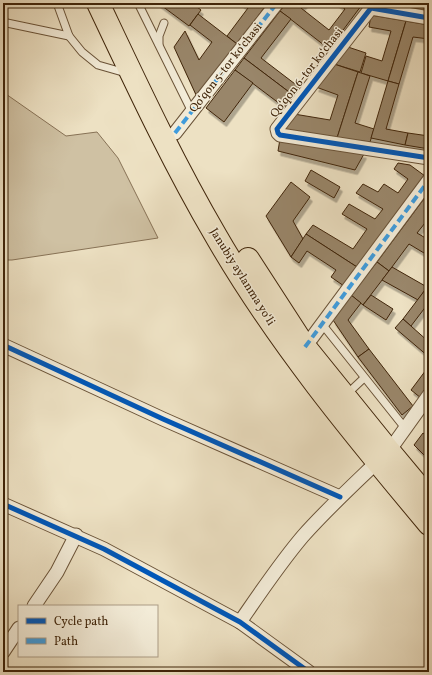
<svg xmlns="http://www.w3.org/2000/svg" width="432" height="675" font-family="Vollkorn,serif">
	<defs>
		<filter id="shadow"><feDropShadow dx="2.5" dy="4.5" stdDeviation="0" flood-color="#0004"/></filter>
	</defs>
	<rect width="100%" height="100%" fill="#ede1c3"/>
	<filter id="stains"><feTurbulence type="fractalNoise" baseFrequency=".005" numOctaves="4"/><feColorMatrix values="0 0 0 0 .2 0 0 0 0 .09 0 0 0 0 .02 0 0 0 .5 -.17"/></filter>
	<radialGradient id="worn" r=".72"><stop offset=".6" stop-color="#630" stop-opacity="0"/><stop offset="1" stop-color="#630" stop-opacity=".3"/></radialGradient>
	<!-- green -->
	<path fill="#cfc1a3" stroke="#877256" d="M 3,92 L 66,136 L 97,132 L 118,158 L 158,238 L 12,260 L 3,260 Z"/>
	<!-- building -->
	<g fill="#99866a" stroke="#3f2409" filter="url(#shadow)">
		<path d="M 158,3 L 192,3 L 201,10 L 189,26 Z"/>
		<path d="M 241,3 L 257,3 L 264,8 L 237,44 L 227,36 L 248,8 Z"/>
		<path d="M 286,3 L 305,3 L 301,8 L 329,30 L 345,9 L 337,3 L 357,3 L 361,6 L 329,49 L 280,11 Z"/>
		<path d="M 387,3 L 429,3 L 429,11 L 387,4 Z"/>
		<path d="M 280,11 L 291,19 L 261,58 L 299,87 L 293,95 L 244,58 Z"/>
		<path d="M 198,14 L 237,44 L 197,97 L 174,47 L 185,31 L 199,60 L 212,42 L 190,25 Z"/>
		<path d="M 371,15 L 406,21 L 388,81 L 361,73 L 366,56 L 382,61 L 391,31 L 369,27 Z"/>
		<path d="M 406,21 L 429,25 L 429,39 L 413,37 L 399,84 L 388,81 Z"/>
		<path d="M 348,47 L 366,53 L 360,72 L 334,64 Z"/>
		<path d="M 244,58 L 293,95 L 284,107 L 235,70 Z"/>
		<path d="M 334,64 L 358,72 L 337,138 L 282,129 L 294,114 L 330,120 L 338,95 L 316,87 Z"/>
		<path d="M 235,70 L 253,83 L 224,122 L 206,108 Z"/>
		<path d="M 358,72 L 370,76 L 355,123 L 374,129 L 370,142 L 337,138 Z"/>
		<path d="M 388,81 L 399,84 L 386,129 L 408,133 L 405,145 L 371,138 Z"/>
		<path d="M 408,133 L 429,136 L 429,149 L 405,145 Z"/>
		<path d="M 280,139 L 364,154 L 355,170 L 278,151 Z"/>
		<path d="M 398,163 L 410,165 L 425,176 L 357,267 L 306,234 L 313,225 L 353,249 L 367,229 L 342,214 L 349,204 L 375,219 L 383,209 L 356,193 L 363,184 L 378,192 L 384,184 L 398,193 L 408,179 L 394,169 Z"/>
		<path d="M 311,170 L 340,187 L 334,198 L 305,181 Z"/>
		<path d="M 291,182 L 310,197 L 293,221 L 303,239 L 291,257 L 266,216 Z"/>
		<path d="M 429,192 L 429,218 L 417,233 L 429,240 L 429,256 L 409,244 L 389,271 L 377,262 Z"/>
		<path d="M 306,234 L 357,267 L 344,286 L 331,277 L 336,270 L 307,251 L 299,263 L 291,257 Z"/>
		<path d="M 377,262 L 389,271 L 363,305 L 351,295 Z"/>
		<path d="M 392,267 L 427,287 L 418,300 L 382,280 Z"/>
		<path d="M 425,290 L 429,293 L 429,306 L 427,305 L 411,326 L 403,319 Z"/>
		<path d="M 351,295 L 361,303 L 348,320 L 369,349 L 358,357 L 333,320 Z"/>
		<path d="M 371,295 L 393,309 L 386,320 L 363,305 Z"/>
		<path d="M 403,319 L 429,342 L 429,357 L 395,328 Z"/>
		<path d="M 369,349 L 413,406 L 402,415 L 358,357 Z"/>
		<path d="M 429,366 L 429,387 L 421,398 L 411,390 Z"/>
		<path d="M 423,433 L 429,437 L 429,460 L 414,445 Z"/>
	</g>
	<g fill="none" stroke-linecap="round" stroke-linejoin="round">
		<!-- lane casing -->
		<g stroke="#6a5338" stroke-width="9">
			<g id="lane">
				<path d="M 57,3 L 69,36 L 82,52 L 98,65 L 126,73"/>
				<path d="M 139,5 L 192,112"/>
				<path d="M 3,20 L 7,23 L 69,36"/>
				<path d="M 159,44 L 159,36 L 164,23"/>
				<path d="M 322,324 L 405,428"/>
				<path d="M 346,395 L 364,378"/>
			</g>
		</g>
		<!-- street casing -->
		<g stroke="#6a5338" stroke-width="15">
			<g id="street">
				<path d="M 429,18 L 371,8 L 277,129 L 278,133 L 280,135 L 429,158"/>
				<path d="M 175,133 L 277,3"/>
				<path d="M 3,345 L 163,419 L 340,497"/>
				<path d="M 305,347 L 429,180"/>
				<path d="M 389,451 L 429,395"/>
				<path d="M 3,504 L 104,549 L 240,622 L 309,672"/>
				<path d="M 34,606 L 57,572 L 76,535"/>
				<path d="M 240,622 C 260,593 280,563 303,536 C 326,510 352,486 377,462"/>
				<path d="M 3,652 L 19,628"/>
			</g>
		</g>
		<!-- highway casing -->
		<g stroke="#3f2409" stroke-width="24">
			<g id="highway">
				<path d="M 98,3 C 135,81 172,161 216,236 C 276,340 352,432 429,524"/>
				<path d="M 248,259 L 305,347 L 389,451 L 429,499"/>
			</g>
		</g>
		<!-- lane -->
		<use href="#lane" stroke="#f3ecd8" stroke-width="7"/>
		<!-- street -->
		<use href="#street" stroke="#f3ecd8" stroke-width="13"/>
		<!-- highway -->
		<use href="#highway" stroke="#ede1c3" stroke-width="22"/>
		<!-- quiet -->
		<g stroke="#3f9cdd" stroke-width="4" stroke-dasharray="8 4" stroke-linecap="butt">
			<path d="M 175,133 L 277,3"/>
			<path d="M 305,347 L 429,180"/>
		</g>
		<!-- cycleway casing -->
		<g stroke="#f3ecd8" stroke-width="8">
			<g id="cycleway">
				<path d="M 429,18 L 371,8 L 277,129 L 278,133 L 280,135 L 429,158"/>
				<path d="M 3,345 L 163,419 L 340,497"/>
				<path d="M 3,504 L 104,549 L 240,622 L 309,672"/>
			</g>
		</g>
		<!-- cycleway -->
		<use href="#cycleway" stroke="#0057b8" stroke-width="5"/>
	</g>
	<g text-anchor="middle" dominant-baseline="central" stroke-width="3" stroke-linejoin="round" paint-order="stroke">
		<!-- street labels -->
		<g font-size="12" fill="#3f2409" stroke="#f3ecd8">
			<text transform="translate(226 68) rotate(-52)">Qoʻqon 5-tor koʻchasi</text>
			<text transform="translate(307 73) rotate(-52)">Qoʻqon 6-tor koʻchasi</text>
			<text transform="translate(242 277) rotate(58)">Janubiy aylanma yoʻli</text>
		</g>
	</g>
	<!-- margin -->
	<rect width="432" height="675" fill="none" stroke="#ede1c3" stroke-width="16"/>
	<rect x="4" y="4" width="424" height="667" fill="none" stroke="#3f2409" stroke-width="2"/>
	<rect x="8" y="8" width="416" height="659" fill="none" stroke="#3f2409"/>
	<!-- legend -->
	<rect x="18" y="605" width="140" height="52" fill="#f3ecd8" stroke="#ab9c85"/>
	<rect x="26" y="618" width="20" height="6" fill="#0057b8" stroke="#ab9c85"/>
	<text x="54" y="625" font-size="12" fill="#3f2409">Cycle path</text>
	<rect x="26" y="638" width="20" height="6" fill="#3f9cdd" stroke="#ab9c85"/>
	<text x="54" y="645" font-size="12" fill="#3f2409">Path</text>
	<rect width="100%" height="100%" filter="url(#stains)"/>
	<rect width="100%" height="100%" fill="url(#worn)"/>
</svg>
